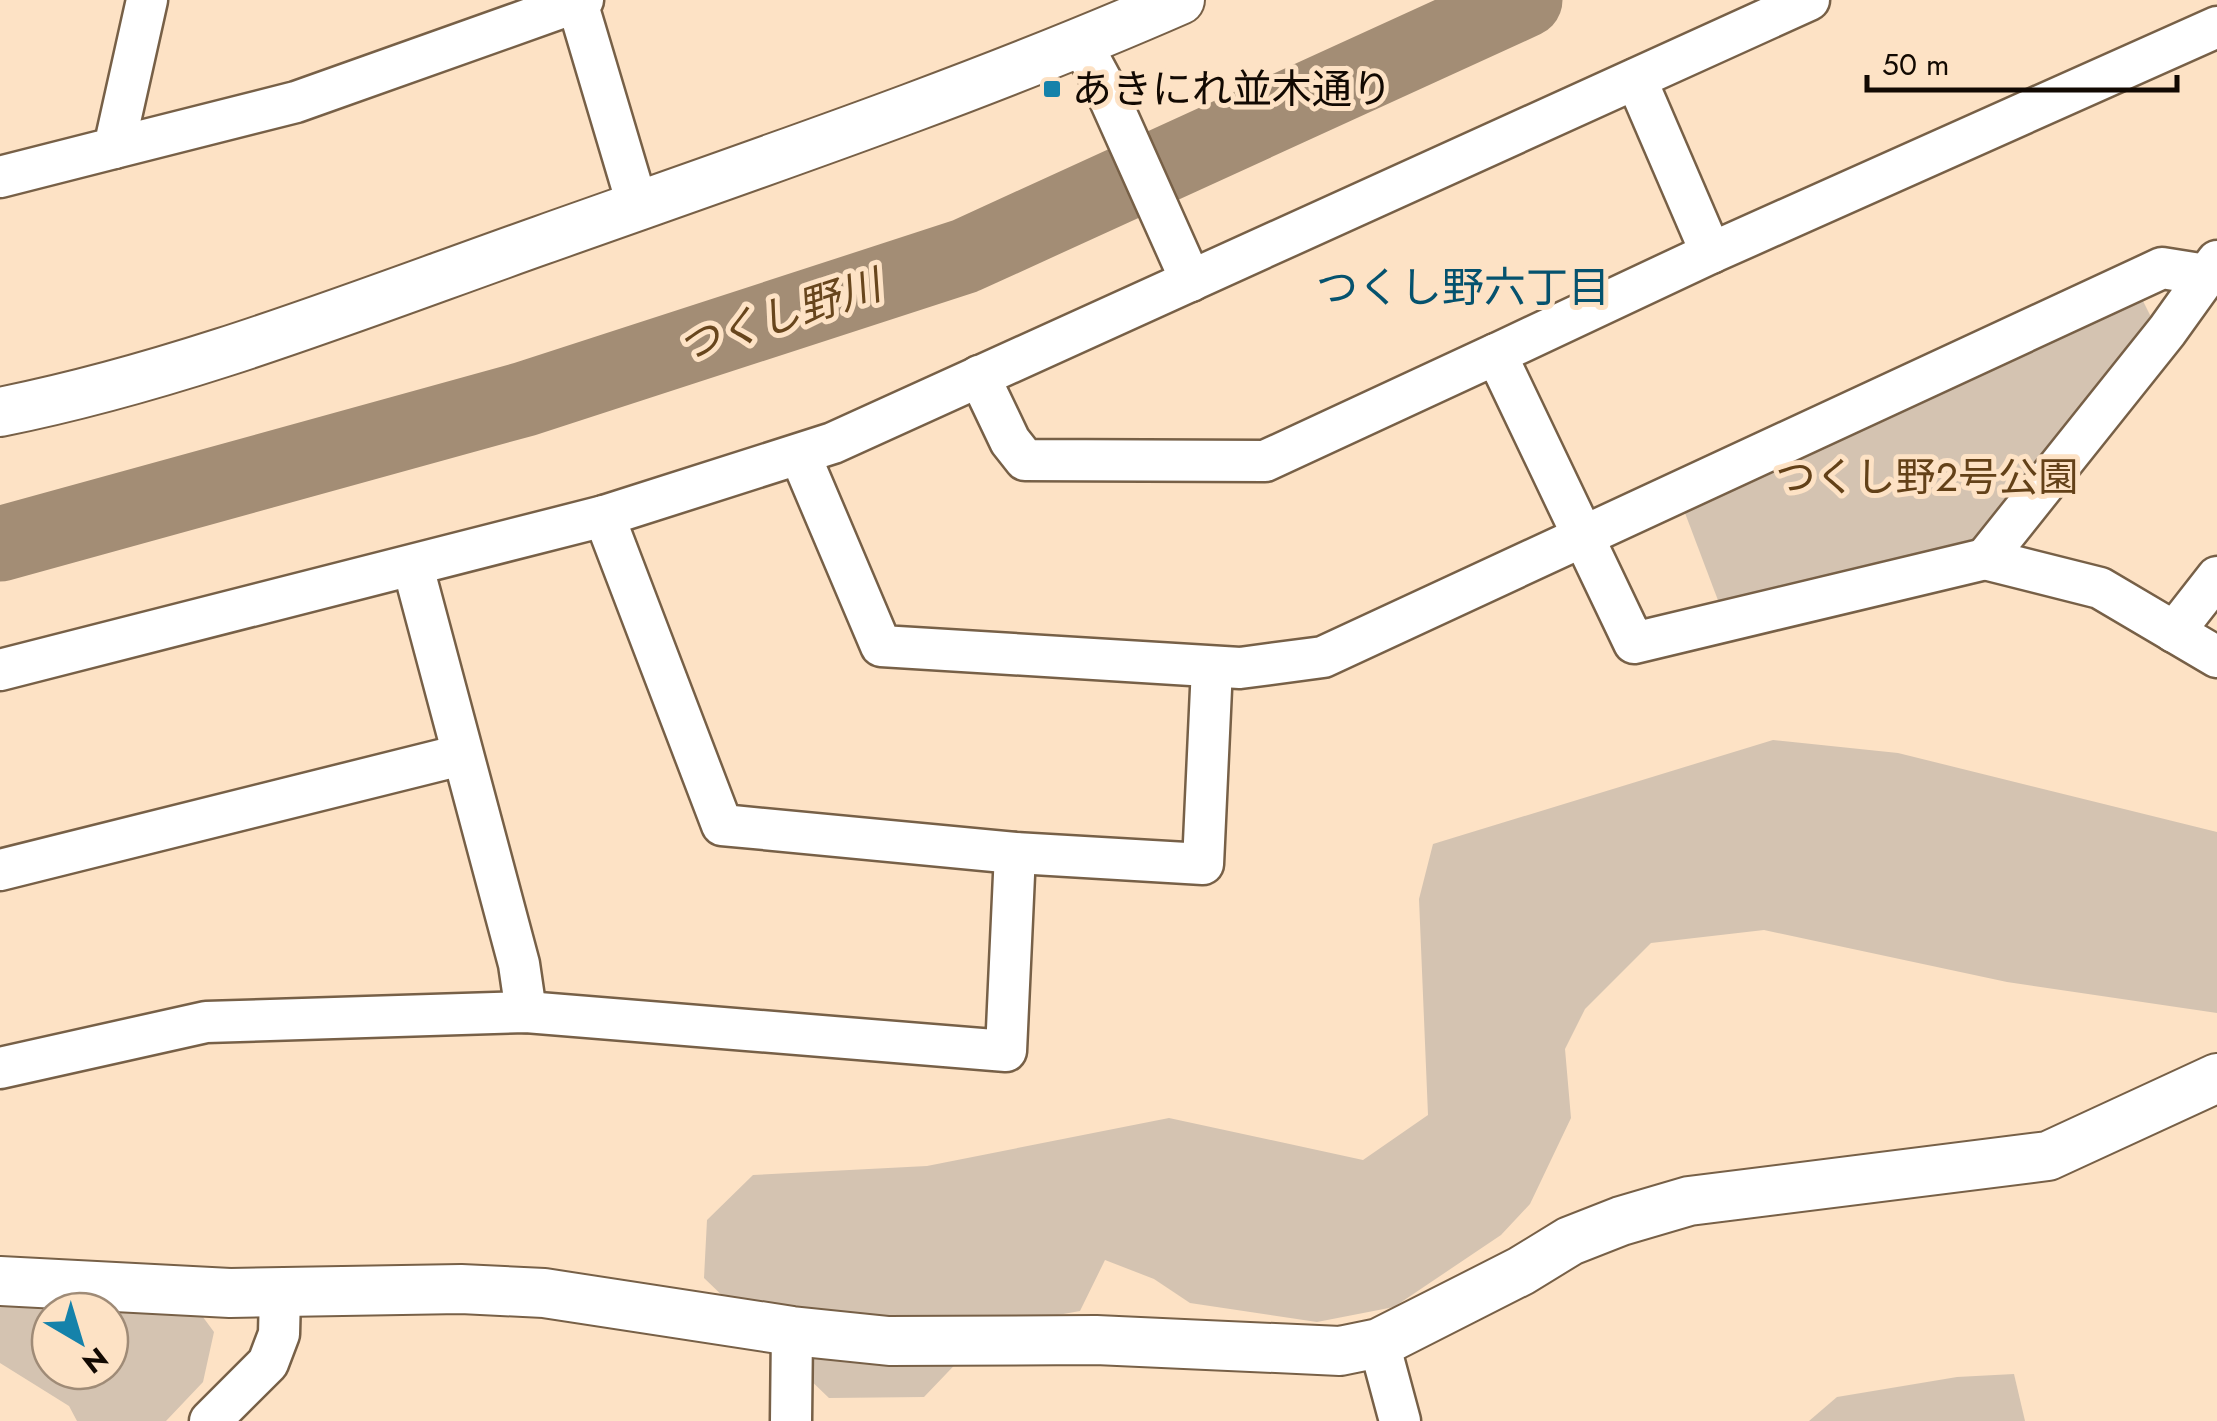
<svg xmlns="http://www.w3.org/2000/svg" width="2217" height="1421" font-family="Jost,'Noto Sans JP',sans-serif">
	<rect width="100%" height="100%" fill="#fde2c5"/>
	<!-- green -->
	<g fill="#d4c3b1" fill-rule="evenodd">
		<path d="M 2141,297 L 2151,317 L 1977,538 L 1719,603 L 1685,513 Z"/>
		<path d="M 1773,740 L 1898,753 L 2217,832 L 2217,1013 L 2007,982 L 1764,930 L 1651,943 L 1585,1009 L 1565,1049 L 1571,1118 L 1530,1204 L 1501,1235 L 1394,1307 L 1317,1322 L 1190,1303 L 1154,1279 L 1105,1260 L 1080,1311 L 991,1327 L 924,1397 L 829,1398 L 704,1278 L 707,1220 L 753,1175 L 927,1166 L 1169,1118 L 1363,1160 L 1428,1115 L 1419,899 L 1433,844 Z"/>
		<path d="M 0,1300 L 197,1309 L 214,1332 L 203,1382 L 166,1421 L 77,1421 L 69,1406 L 0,1363 ZM 50,1311 L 110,1311 L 110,1371 L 50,1371 Z"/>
		<path d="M 2014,1374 L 2025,1421 L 1809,1421 L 1837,1397 L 1957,1377 Z"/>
	</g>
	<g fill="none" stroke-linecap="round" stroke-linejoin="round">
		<!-- river -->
		<path stroke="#a38d75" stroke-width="75" d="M 0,544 L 525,399 L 965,256 L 1525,0"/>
		<!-- minor casing -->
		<g stroke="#776047" stroke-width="45">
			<g id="minor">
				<path d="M 577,2 L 638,207"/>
				<path d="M 1081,43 L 1102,82 L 1191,281"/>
				<path d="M 1636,79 L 1711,253"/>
				<path d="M 114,148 L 296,102 L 583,0"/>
				<path d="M 0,177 L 114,148 L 147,0"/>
				<path d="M 2217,261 L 2167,331 L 1985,559 L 2100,588 L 2217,657"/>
				<path d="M 1496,354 L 1711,253 L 2217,27"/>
				<path d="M 979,376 L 1010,441 L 1025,460 L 1265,461 L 1496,354 L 1634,643 L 1985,559"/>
				<path d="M 800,455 L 881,646 L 1240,668 L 1323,657 L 2162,268 L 2206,275"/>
				<path d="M 604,516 L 722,825 L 1015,853 L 1203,864 L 1212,667"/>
				<path d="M 413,567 L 519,964 L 526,1012"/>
				<path d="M 2174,632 L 2217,577"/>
				<path d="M 0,670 L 604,516 L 833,443 L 1809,0"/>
				<path d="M 0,870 L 461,755"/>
				<path d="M 0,1068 L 206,1022 L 526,1012 L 1006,1051 L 1015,853"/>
				<path d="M 1379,1343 L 1400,1421"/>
				<path d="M 210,1421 L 268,1363 L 279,1334 L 280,1294"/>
				<path d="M 791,1421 L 792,1331"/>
			</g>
		</g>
		<!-- tertiary casing -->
		<g stroke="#776047" stroke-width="52">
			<g id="tertiary">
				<path d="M 0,412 C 185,375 364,303 542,240 C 756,164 972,91 1180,0"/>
				<path d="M 0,1281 L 230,1293 L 461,1289 L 544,1293 L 792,1331 L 889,1341 L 1096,1340 L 1340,1351 L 1379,1343 L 1521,1271 L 1570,1241 L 1621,1221 L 1689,1201 L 2048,1156 L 2217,1078"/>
			</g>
		</g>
		<!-- minor -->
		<use href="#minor" stroke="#fff" stroke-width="40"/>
		<!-- tertiary -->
		<use href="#tertiary" stroke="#fff" stroke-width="48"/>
	</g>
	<!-- markers -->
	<rect fill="#1582aa" stroke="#fde2c5" stroke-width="4" x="1042" y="79" width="20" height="20" rx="5"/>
	<g text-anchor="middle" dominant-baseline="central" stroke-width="10" stroke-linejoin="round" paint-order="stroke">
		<!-- poi labels -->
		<g font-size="40" fill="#120902" stroke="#fde2c5" text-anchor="start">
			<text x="1072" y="89">あきにれ並木通り</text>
		</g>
		<!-- park labels -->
		<g font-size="40" fill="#634118" stroke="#fde2c5">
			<text x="1927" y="477">つくし野2号公園</text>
		</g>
		<!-- neighbourhood labels -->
		<g font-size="42" fill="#05526e" stroke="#fde2c5">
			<text x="1463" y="287">つくし野六丁目</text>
		</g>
		<!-- water labels -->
		<g font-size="42" font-style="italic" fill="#68461d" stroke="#fde2c5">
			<text transform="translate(779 316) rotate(-18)">つくし野川</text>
		</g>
	</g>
	<!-- north arrow -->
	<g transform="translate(80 1341) rotate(142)"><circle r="48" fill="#fde2c5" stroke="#9f8b77" stroke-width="2.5"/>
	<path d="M0-8L18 38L0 25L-18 38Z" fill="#1582aa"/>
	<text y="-15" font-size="28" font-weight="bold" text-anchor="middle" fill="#120902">N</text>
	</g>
	<!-- scale -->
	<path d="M1867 75v15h310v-15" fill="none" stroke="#120902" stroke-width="5"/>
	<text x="1882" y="75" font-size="30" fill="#120902" stroke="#fde2c5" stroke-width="8" paint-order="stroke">50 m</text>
</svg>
